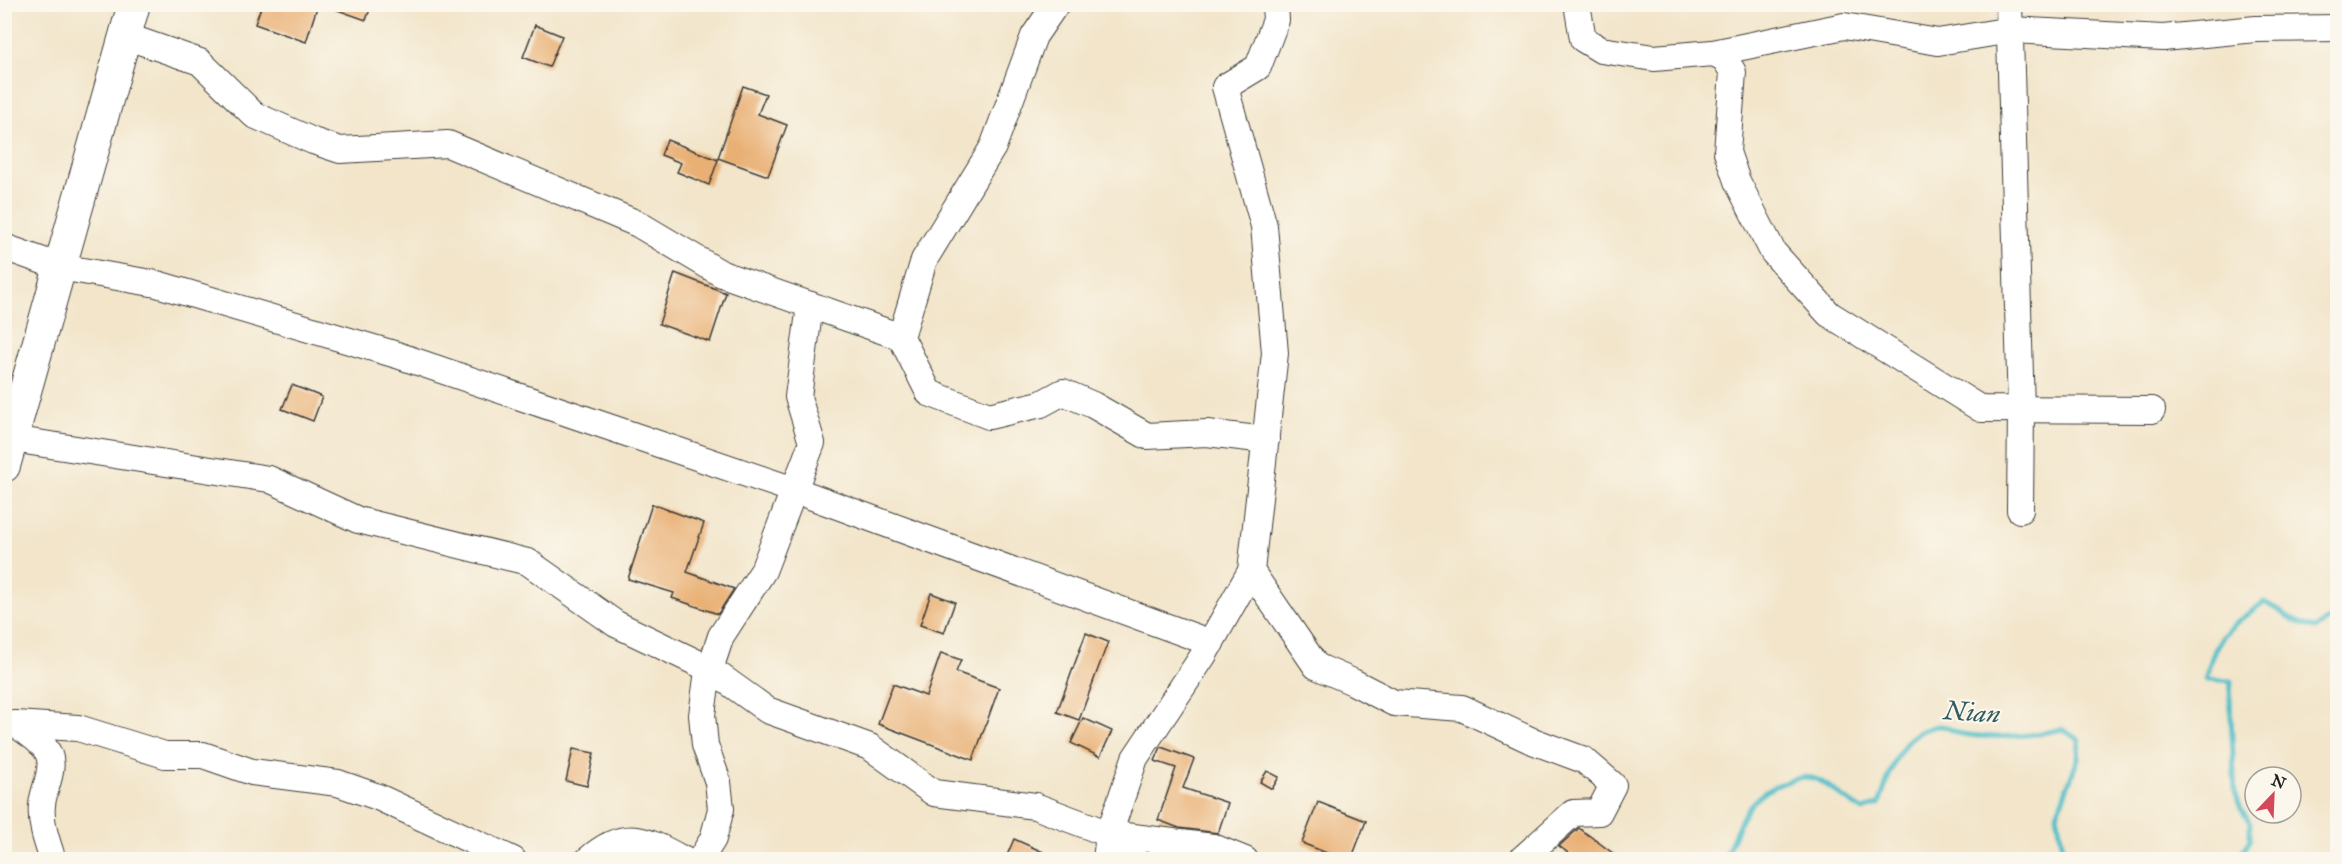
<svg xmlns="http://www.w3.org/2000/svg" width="2342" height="864" font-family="'IM FELL Great Primer',serif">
	<rect width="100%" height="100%" fill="#fbf7ec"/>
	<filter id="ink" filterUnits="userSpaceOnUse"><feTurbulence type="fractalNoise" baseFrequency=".0167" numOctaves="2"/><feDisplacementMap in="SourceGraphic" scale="12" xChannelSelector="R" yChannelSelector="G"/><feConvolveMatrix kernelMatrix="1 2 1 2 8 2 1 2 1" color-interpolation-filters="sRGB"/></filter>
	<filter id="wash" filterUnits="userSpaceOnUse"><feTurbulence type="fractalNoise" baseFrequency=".008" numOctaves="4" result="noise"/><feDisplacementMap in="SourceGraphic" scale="24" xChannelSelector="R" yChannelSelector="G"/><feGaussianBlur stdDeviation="1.35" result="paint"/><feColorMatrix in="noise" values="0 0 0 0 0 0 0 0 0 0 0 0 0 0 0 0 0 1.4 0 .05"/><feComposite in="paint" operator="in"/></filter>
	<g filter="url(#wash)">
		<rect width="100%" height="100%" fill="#f2e5ca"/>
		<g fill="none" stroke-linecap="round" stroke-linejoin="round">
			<!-- stream -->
			<g stroke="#50bec8" stroke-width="5">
				<path d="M 1724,860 C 1742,819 1744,796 1789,781 C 1800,777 1809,775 1820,781 C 1835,789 1846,802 1863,810 L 1879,804 C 1887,784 1893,757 1908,741 C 1915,733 1930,726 1941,726 C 1948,726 1955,733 1962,734 C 1991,739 2034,736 2062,729 L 2079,740 L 2078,759 L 2057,814 L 2065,860"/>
				<path d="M 2235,860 L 2242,852 L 2250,839 L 2250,823 L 2241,809 L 2235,792 L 2230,699 L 2231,681 L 2206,679 C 2215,634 2230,627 2264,602 C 2284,612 2292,623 2315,628 L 2338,615"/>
			</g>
		</g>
		<g id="blocks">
			<!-- building -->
			<g fill="#e9b075">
				<path d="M 262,4 L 318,4 L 306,42 L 255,24 Z"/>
				<path d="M 329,4 L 372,4 L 366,20 L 329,7 Z"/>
				<path d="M 535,25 L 562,36 L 549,67 L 523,57 Z"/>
				<path d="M 743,86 L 766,94 L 758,114 L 787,125 L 768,176 L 718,158 Z"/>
				<path d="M 667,140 L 718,160 L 709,185 L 677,172 L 681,163 L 661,155 Z"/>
				<path d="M 675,273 L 726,293 L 710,342 L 659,324 Z"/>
				<path d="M 292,385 L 322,397 L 313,421 L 282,409 Z"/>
				<path d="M 652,504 L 704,523 L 687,572 L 734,589 L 718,614 L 672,598 L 674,593 L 628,579 Z"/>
				<path d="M 931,593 L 955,602 L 944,633 L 920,625 Z"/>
				<path d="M 1086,633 L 1108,642 L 1079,720 L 1057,712 Z"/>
				<path d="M 941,653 L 961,660 L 956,672 L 999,688 L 973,760 L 878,724 L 893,684 L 926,696 Z"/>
				<path d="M 1083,718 L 1112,731 L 1100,757 L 1071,743 Z"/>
				<path d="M 1161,747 L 1194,759 L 1183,788 L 1228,803 L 1218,833 L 1179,828 L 1158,820 L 1176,768 L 1155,761 Z"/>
				<path d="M 573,749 L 594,753 L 587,786 L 566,781 Z"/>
				<path d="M 1267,771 L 1279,777 L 1272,789 L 1260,782 Z"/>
				<path d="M 1318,802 L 1366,821 L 1351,860 L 1344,860 L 1302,843 Z"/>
				<path d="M 1579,828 L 1622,860 L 1578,860 L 1559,846 Z"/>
				<path d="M 1014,839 L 1061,860 L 1005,860 Z"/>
			</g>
		</g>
	</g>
	<g filter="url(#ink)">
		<use href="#blocks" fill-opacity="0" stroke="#3c3a36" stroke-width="1.5"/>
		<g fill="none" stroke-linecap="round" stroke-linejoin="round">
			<!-- minor casing -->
			<g stroke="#3c3a36" stroke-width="28">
				<g id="minor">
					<path d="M 1577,4 L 1583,39 L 1601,50 L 1654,58 L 1713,53 L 1724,58 L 1733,72 L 1727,152 L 1737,181 L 1773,252 L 1829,314 L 1981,409 L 2152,410"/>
					<path d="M 2009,4 L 2021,409 L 2020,510"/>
					<path d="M 125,36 L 200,62 L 254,115 L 313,141 L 340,150 L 448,144 L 638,224 L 722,274 L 901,337 L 929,393 L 989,416 L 1041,404 L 1063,392 L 1093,405 L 1147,436 L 1207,433 L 1266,440"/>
					<path d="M 1713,53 L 1844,26 L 1938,42 L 2011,30 L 2163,38 L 2256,29 L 2338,28"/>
					<path d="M 4,247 L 60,267 L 157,284 L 397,355 L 794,490 L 1211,643"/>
					<path d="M 901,337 L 924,260 L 993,147 L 1034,36 L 1056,4"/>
					<path d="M 12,439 L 269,479 L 358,520 L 528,562 L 616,624 L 710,669 L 767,710 L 870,747 L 934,793 L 1035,806 L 1109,834 L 1213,847 L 1245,860"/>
					<path d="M 1251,571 L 1316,666 L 1353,682 L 1394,703 L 1462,708 L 1530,740 L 1584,760 L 1613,785 L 1599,812 L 1573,813 L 1521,860"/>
					<path d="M 15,724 L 78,728 L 165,755 L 203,755 L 252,772 L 338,783 L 378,797 L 513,860"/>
					<path d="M 15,724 C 26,732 44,742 49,755 C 55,770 43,790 42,805 C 40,823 47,842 53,860"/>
					<path d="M 1109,834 L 1135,860"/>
					<path d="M 588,860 C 625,827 645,839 684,860"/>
					<path d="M 700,860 L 713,839 L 721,809 L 718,782 L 705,745 L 702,715 L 707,678 L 721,636 L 763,571 L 812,443 L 798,397 L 810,305"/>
					<path d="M 1106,860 L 1109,834 L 1135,758 L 1203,656 L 1251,571 L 1275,353 L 1264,226 L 1225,87 L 1258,67 L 1276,20 L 1275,4"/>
				</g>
			</g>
			<!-- major casing -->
			<g stroke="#3c3a36" stroke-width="34">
				<path id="major" d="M 4,466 L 134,4"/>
			</g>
			<!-- minor -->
			<use href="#minor" stroke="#fff" stroke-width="26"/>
			<!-- major -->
			<use href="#major" stroke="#fff" stroke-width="32"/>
		</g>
	</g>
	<g text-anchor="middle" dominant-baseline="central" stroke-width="4.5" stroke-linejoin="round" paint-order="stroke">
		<!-- water labels -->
		<g font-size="26" font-style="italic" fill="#315d61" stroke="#fbf7ec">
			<text transform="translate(1972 712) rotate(4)">Nian</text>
		</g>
	</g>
	<!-- margin -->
	<rect width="2342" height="864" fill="none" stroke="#fbf7ec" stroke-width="24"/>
	<!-- north arrow -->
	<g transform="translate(2273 795) rotate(23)"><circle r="28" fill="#fbf7ec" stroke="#a29f99" stroke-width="1.5"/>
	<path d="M0-4.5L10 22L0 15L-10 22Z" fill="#d1495b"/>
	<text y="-9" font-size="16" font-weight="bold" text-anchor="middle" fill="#1c1c1c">N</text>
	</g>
</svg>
